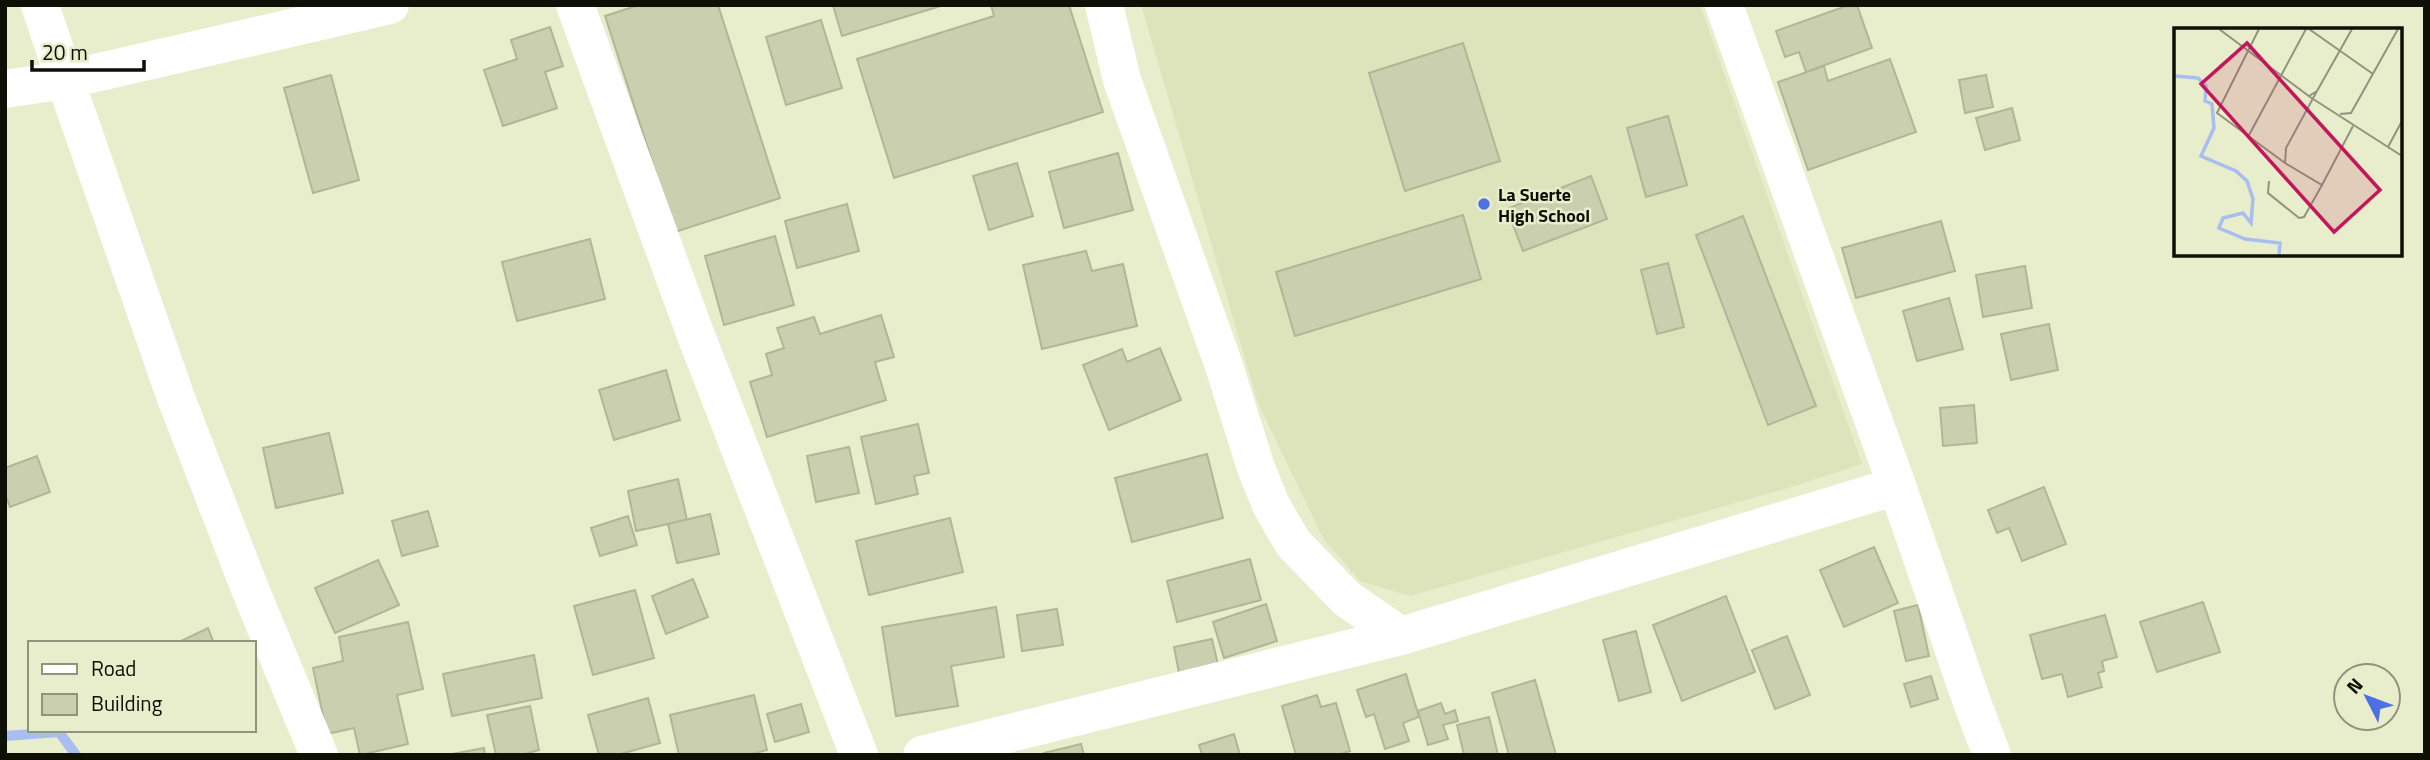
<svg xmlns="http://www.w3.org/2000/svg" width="2430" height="760" font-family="'Titillium Web',sans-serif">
	<rect width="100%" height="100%" fill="#e8edcc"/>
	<!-- built -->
	<path fill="#dde4bb" d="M 1141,5 L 1700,5 L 1862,464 L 1798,485 L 1410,596 L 1360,581 L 1323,538 L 1258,403 Z"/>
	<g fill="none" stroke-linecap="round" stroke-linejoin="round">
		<!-- stream -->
		<path stroke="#a9bef0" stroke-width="10" d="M 5,736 L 59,732 L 76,755"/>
	</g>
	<!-- building -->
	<g fill="#cacfaf" stroke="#b1b696" stroke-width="2">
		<path d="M 639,5 L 718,5 L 780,198 L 675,232 L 605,16 Z"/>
		<path d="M 833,5 L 944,5 L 842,36 Z"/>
		<path d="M 991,5 L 1069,5 L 1103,112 L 894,178 L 857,59 L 994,16 Z"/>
		<path d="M 1849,5 L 1857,5 L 1872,48 L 1806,72 L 1799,52 L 1785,57 L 1776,31 Z"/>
		<path d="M 821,20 L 842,88 L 786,105 L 766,37 Z"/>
		<path d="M 550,27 L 563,66 L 545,72 L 557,108 L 503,126 L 484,70 L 517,59 L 511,40 Z"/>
		<path d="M 1463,43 L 1500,161 L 1405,191 L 1369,73 Z"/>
		<path d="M 1890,59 L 1916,132 L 1808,170 L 1778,82 L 1824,66 L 1828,81 Z"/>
		<path d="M 331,75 L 359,180 L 313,193 L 284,88 Z"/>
		<path d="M 1986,75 L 1993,107 L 1965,113 L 1959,80 Z"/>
		<path d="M 2012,108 L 2020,140 L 1985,150 L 1976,118 Z"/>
		<path d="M 1668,116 L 1687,185 L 1646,197 L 1627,128 Z"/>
		<path d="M 1118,153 L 1133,210 L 1064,228 L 1049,172 Z"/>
		<path d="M 1017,163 L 1033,216 L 989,230 L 973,176 Z"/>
		<path d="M 1591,176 L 1607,219 L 1523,251 L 1507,209 Z"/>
		<path d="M 847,204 L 859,251 L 797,268 L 785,221 Z"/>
		<path d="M 1463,215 L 1481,279 L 1295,336 L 1276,272 Z"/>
		<path d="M 1743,216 L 1816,406 L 1768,425 L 1696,235 Z"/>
		<path d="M 1941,221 L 1955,271 L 1856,298 L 1842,248 Z"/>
		<path d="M 775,236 L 794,305 L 724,325 L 705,256 Z"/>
		<path d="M 590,239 L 605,299 L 517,321 L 502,262 Z"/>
		<path d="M 1086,251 L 1092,271 L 1123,264 L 1137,326 L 1042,349 L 1023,265 Z"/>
		<path d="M 1668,263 L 1684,327 L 1657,334 L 1641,270 Z"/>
		<path d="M 2025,266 L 2032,308 L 1983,317 L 1976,275 Z"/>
		<path d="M 1949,298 L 1963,349 L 1917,361 L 1903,311 Z"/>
		<path d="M 881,315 L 894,357 L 875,362 L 886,400 L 767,437 L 750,382 L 772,375 L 766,354 L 784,348 L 777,328 L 814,317 L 820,334 Z"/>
		<path d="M 2049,324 L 2058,370 L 2011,380 L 2001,334 Z"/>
		<path d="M 1160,348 L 1181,400 L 1109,430 L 1083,365 L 1122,349 L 1127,362 Z"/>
		<path d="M 666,370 L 680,420 L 614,440 L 599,390 Z"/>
		<path d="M 1974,405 L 1977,443 L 1943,446 L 1940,408 Z"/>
		<path d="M 918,424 L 929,473 L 914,476 L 918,494 L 876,504 L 861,437 Z"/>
		<path d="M 329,433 L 343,493 L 276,508 L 263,448 Z"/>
		<path d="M 849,447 L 859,493 L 816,502 L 807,456 Z"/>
		<path d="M 1207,454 L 1223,518 L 1132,542 L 1115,478 Z"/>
		<path d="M 37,456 L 50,492 L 10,507 L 5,494 L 5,468 Z"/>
		<path d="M 678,479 L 687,520 L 636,531 L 628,491 Z"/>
		<path d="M 2044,487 L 2066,544 L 2022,561 L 2009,528 L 1997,533 L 1988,510 Z"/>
		<path d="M 428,511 L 438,546 L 402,556 L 392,521 Z"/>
		<path d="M 710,514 L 719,554 L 677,563 L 668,524 Z"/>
		<path d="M 628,516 L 637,545 L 600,556 L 591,528 Z"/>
		<path d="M 950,518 L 963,572 L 869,595 L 856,541 Z"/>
		<path d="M 1874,547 L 1898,603 L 1844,627 L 1820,570 Z"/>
		<path d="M 1250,559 L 1261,600 L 1177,622 L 1167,581 Z"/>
		<path d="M 378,560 L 399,605 L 335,633 L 315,588 Z"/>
		<path d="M 693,579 L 708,617 L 666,634 L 652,596 Z"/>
		<path d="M 635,590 L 654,658 L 593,675 L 574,606 Z"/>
		<path d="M 1726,596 L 1755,672 L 1682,701 L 1653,625 Z"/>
		<path d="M 2203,602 L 2220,652 L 2157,672 L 2140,622 Z"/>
		<path d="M 1266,604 L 1277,641 L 1224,658 L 1213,622 Z"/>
		<path d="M 1918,605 L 1929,656 L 1906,661 L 1894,611 Z"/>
		<path d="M 996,607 L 1004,657 L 951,666 L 958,706 L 896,716 L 882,627 Z"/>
		<path d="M 1057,609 L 1063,645 L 1022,651 L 1017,615 Z"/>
		<path d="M 2105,615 L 2117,657 L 2102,661 L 2104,671 L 2098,673 L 2102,687 L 2068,697 L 2062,674 L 2042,679 L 2030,635 Z"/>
		<path d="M 408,622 L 423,689 L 397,695 L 408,744 L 360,755 L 354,728 L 327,734 L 313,668 L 343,661 L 339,637 Z"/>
		<path d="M 208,628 L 214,643 L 177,643 Z"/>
		<path d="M 1636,631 L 1651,692 L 1619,701 L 1603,640 Z"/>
		<path d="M 1787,636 L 1810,695 L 1775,709 L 1752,650 Z"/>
		<path d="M 1212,639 L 1219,669 L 1180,678 L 1174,647 Z"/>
		<path d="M 534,655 L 542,698 L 452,716 L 443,674 Z"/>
		<path d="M 1406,674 L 1419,717 L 1403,723 L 1409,741 L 1385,749 L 1374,714 L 1366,717 L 1357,690 Z"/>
		<path d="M 1931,676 L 1938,699 L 1911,707 L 1904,684 Z"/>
		<path d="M 1535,680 L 1556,755 L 1509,755 L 1492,693 Z"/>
		<path d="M 754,695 L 767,750 L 748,755 L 679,755 L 670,715 Z"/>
		<path d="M 1317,695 L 1321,707 L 1336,703 L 1350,751 L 1337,755 L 1296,755 L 1282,706 Z"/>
		<path d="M 648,698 L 660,743 L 617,755 L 599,755 L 588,715 Z"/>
		<path d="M 1441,703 L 1445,714 L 1455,710 L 1458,721 L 1443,725 L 1448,739 L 1428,745 L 1418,711 Z"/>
		<path d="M 801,704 L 809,732 L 775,742 L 767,714 Z"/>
		<path d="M 530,706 L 539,750 L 521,755 L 496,755 L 487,715 Z"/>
		<path d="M 1489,717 L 1498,755 L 1464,755 L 1457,725 Z"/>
		<path d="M 1234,734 L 1240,755 L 1202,755 L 1199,745 Z"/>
		<path d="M 1081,744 L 1084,755 L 1045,755 L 1044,753 Z"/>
		<path d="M 484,748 L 485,755 L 447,755 Z"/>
	</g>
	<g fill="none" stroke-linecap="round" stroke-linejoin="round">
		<!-- minor -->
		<g stroke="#fff" stroke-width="38">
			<path d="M 575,5 L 695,333 L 859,755"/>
			<path d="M 1104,5 L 1122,80 L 1224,366 L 1256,468 L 1271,505 L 1293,543 L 1347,599 L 1401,636 L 1897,486 L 1724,5"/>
			<path d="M 1897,486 L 1973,705 L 1992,755"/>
			<path d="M 319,755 L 250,589 L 176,398 L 65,80 L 390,5"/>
			<path d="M 922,755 L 1401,636"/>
		</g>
		<!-- tertiary -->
		<path stroke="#fff" stroke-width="38" d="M 5,89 L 65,80 L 40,5"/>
	</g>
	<!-- markers -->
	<circle fill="#4d71e5" stroke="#e8edcc" stroke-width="2.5" cx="1484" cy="204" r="7"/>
	<g text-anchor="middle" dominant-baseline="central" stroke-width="5" stroke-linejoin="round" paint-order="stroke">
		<!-- poi labels -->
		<g font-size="18" font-weight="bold" fill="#0e0f05" stroke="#e8edcc" text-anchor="start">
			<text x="1498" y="194">La Suerte<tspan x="1498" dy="21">High School</tspan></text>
		</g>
	</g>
	<!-- overview -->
	<g transform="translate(2174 28)">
		<rect width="228" height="228" fill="#e8edcc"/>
		<path fill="none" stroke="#a9bef0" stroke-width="3.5" d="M 0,48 L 24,50 L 32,58 L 31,73 L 38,76 L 40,100 L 27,128 L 62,143 L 73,153 L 79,171 L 77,195 L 69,185 L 49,190 L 45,200 L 71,211 L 106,215 L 105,227"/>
		<path fill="none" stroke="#91947c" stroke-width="2" d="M 45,1 L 136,69 L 228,128M 85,1 L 43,85 L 111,135M 135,1 L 199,46M 143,63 L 112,120 L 111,135 L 148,157 L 179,98M 135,68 L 143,63 L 178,1M 166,86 L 177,85 L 224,1M 74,109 L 132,1M 214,119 L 228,93M 95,153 L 94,165 L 125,190 L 130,189 L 148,157"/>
		<path fill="#c2185b" fill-opacity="0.15" stroke="#c2185b" stroke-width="3.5" d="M 73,15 L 206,162 L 160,204 L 27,56 Z"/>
		<rect width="228" height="228" fill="none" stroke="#0e0f05" stroke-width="3.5"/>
	</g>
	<!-- border -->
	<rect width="2430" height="760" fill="none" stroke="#0e0f05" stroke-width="14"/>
	<!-- legend -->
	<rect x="28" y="641" width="228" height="91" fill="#e8edcc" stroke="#91947c" stroke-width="2"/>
	<rect x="42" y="664" width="35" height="10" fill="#ffffff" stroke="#91947c" stroke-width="2"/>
	<text x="91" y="676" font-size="21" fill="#0e0f05">Road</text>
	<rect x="42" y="694" width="35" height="21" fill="#cacfaf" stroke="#91947c" stroke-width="2"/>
	<text x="91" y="711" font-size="21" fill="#0e0f05">Building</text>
	<!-- north arrow -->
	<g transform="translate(2367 697) rotate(312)"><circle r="33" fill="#e8edcc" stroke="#91947c" stroke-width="2"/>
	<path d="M0-5L12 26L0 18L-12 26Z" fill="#4d71e5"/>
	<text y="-10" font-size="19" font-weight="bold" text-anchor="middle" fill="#0e0f05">N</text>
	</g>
	<!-- scale -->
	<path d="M32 60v10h112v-10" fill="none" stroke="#0e0f05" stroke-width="3.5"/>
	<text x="42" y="60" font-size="21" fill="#0e0f05" stroke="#e8edcc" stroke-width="5" paint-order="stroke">20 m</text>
</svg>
